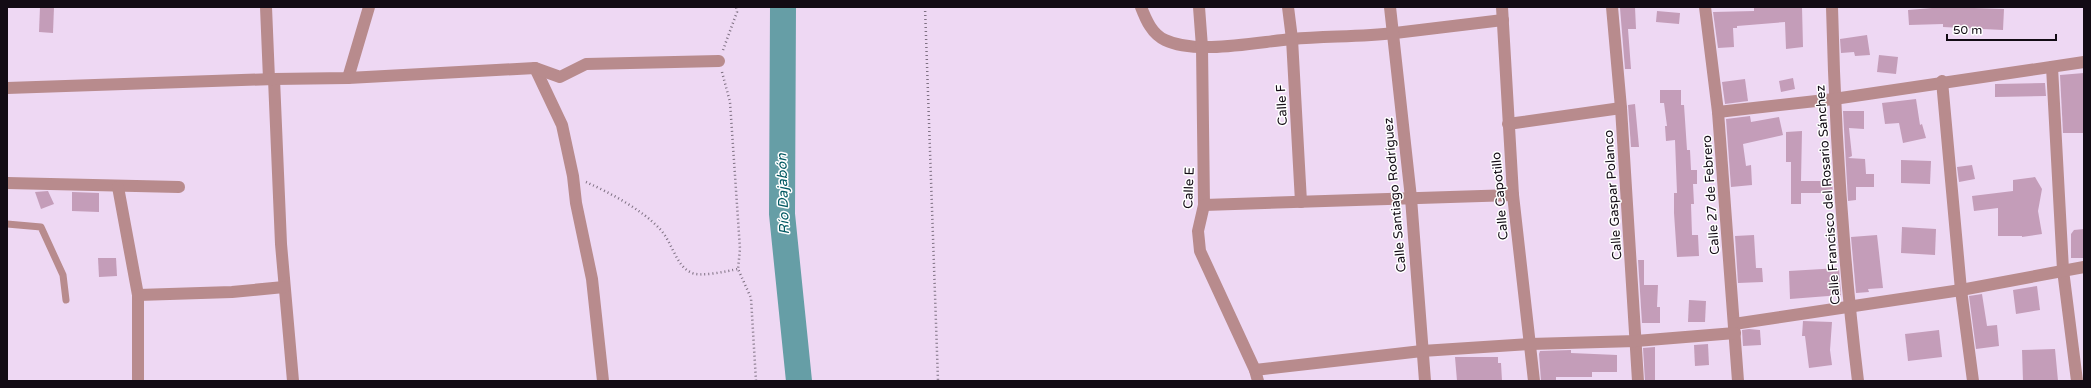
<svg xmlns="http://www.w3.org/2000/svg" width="2091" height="388" font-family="'Varela Round',sans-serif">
	<rect width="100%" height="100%" fill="#eed8f3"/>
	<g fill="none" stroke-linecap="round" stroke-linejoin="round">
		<!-- river -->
		<path stroke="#669ea6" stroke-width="26" d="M 783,7 L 782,214 L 799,381"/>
	</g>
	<!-- building -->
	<g fill="#c49db9">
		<path d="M 40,7 L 54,7 L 53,33 L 39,32 Z"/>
		<path d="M 1635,7 L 1636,29 L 1628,29 L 1631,69 L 1625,69 L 1620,8 Z"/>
		<path d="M 1754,7 L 1802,7 L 1803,47 L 1786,49 L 1785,22 L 1737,26 L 1737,28 L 1733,28 L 1734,47 L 1718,48 L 1713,12 L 1754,11 Z"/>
		<path d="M 1944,7 L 2004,9 L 2003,30 L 1943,27 L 1943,24 L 1909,25 L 1908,10 Z"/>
		<path d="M 1657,11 L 1680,13 L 1679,24 L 1656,22 Z"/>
		<path d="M 1867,35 L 1870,55 L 1855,56 L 1854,52 L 1841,53 L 1840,39 Z"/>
		<path d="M 1879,55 L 1898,57 L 1896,74 L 1877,72 Z"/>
		<path d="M 2084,73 L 2084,133 L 2063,133 L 2060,75 Z"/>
		<path d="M 1793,78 L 1795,89 L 1781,92 L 1779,81 Z"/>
		<path d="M 1745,79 L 1748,101 L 1725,104 L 1722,82 Z"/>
		<path d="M 2045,83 L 2046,96 L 1995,97 L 1995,84 Z"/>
		<path d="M 1660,90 L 1681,90 L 1681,105 L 1684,105 L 1687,150 L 1690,150 L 1691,170 L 1697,170 L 1697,184 L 1693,184 L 1694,204 L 1691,204 L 1692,235 L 1698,235 L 1699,256 L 1677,257 L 1674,213 L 1674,193 L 1677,193 L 1675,140 L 1666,141 L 1665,126 L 1667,126 L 1664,103 L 1660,103 Z"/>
		<path d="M 1916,99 L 1920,125 L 1922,124 L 1926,138 L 1903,143 L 1899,123 L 1885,124 L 1882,103 Z"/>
		<path d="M 1635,104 L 1639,147 L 1631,147 L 1628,105 Z"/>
		<path d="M 1843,111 L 1864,111 L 1864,129 L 1849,128 L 1852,156 L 1848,158 L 1865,159 L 1866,174 L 1874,174 L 1874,187 L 1856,187 L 1856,200 L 1848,201 Z"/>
		<path d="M 1750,116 L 1751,122 L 1779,117 L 1783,135 L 1743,144 L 1746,166 L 1751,165 L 1752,185 L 1731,187 L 1726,119 Z"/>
		<path d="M 1802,131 L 1801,181 L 1832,181 L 1833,193 L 1801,193 L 1801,204 L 1791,204 L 1791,162 L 1786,162 L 1786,132 Z"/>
		<path d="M 1901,160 L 1931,161 L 1930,184 L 1901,183 Z"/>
		<path d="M 1972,165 L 1975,179 L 1959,182 L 1957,167 Z"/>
		<path d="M 2035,177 L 2042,189 L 2038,211 L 2042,234 L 2022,237 L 2022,236 L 1998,236 L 1998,208 L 1974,211 L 1972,196 L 2013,191 L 2013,180 Z"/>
		<path d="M 48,191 L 54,204 L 41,209 L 35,192 Z"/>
		<path d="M 72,192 L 99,193 L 99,212 L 72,211 Z"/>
		<path d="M 1902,227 L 1936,229 L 1935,255 L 1901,253 Z"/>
		<path d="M 2084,229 L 2084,258 L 2071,258 L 2071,234 L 2074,230 Z"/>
		<path d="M 1754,235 L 1756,268 L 1762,268 L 1763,282 L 1738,283 L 1735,236 Z"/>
		<path d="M 1877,235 L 1883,288 L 1868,289 L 1869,292 L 1856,293 L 1851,237 Z"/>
		<path d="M 98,258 L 116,258 L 117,276 L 99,277 Z"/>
		<path d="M 1638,260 L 1644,260 L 1644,285 L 1658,285 L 1657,307 L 1660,307 L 1660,323 L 1642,323 Z"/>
		<path d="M 1839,268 L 1841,295 L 1790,299 L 1789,271 Z"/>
		<path d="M 2037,286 L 2040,310 L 2016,314 L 2013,290 Z"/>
		<path d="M 1982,294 L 1987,326 L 1997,325 L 1999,346 L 1976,349 L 1969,296 Z"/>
		<path d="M 1689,300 L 1706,301 L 1705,322 L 1688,322 Z"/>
		<path d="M 1803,321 L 1832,322 L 1830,350 L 1832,365 L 1809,368 L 1805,336 L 1802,336 Z"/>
		<path d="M 1749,329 L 1760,330 L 1761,345 L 1743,346 L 1742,330 Z"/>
		<path d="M 1939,330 L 1942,357 L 1908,361 L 1905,334 Z"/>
		<path d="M 1708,344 L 1709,365 L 1695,366 L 1694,345 Z"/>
		<path d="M 1655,347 L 1655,381 L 1645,381 L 1643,348 Z"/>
		<path d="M 2055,349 L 2058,381 L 2023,381 L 2022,350 Z"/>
		<path d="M 1571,350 L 1571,353 L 1617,355 L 1617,372 L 1592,372 L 1592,377 L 1556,377 L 1556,381 L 1541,381 L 1539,354 L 1540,351 Z"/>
		<path d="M 1455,357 L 1498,357 L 1498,363 L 1501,363 L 1502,381 L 1457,381 Z"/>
	</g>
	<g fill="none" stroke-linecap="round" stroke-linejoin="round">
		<!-- path -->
		<g stroke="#7e7082" stroke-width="2.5" stroke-dasharray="1 3" stroke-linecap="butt">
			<path d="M 925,7 L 938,381"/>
			<path d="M 723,50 L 737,12 L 736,7"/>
			<path d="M 722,72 L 730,102 L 740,249 L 738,269 L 751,298 L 756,381"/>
			<path d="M 586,182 C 610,193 641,209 659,228 C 672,241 675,264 690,272 C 699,278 727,271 738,269"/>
		</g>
		<!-- lane -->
		<path stroke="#b88b8d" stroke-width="7" d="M 7,224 L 41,227 L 63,275 L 66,300"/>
		<!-- street -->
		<g stroke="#b88b8d" stroke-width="12">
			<path d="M 266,7 L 269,79"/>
			<path d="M 1141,7 C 1146,20 1152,34 1165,40 C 1196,55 1257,42 1292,39 C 1326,36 1360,37 1395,33 C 1431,29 1467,24 1503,20"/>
			<path d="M 1199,7 L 1202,47 L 1204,205 L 1198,231 L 1200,251 L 1255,370 L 1258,381"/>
			<path d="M 1288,7 L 1292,39 L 1301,202"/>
			<path d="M 1390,7 L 1411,198 L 1425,381"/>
			<path d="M 1502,7 L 1513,195 L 1534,381"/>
			<path d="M 1612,7 L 1621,108 L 1638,381"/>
			<path d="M 1705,7 L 1718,112 L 1738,381"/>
			<path d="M 1832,7 C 1835,132 1843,257 1858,381"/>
			<path d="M 2052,67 L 2063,270 L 2077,381"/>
			<path d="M 535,68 L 562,125 L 573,176 L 576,203 L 592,279 L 603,381"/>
			<path d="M 348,78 L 369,7"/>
			<path d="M 274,79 L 281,244 L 293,381"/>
			<path d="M 1942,81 L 1961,290 L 1973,381"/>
			<path d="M 7,88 L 274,79 L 348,78 L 535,68 L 560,77 L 586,64 L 719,61"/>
			<path d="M 1718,112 L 1834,99 L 2084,62"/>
			<path d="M 1508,124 L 1621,108"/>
			<path d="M 7,183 L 179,187"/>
			<path d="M 118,187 L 138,295 L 138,381"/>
			<path d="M 1204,205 L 1513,195"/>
			<path d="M 138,295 L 232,292 L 284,287"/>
			<path d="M 1734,324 L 1961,290 L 2084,267"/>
			<path d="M 1255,370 L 1422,351 L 1530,344 L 1636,341 L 1735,333"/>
		</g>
	</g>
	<g text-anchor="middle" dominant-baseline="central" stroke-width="3" stroke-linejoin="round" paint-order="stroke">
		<!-- street labels -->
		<g font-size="13" fill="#120b14" stroke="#fff">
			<text transform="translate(1282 105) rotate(-93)">Calle F</text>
			<text transform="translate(1189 188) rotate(-88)">Calle E</text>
			<text transform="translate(1395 195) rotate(-95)">Calle Santiago Rodríguez</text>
			<text transform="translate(1613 195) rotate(-94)">Calle Gaspar Polanco</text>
			<text transform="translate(1711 195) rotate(-94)">Calle 27 de Febrero</text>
			<text transform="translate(1828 195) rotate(-94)">Calle Francisco del Rosario Sánchez</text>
			<text transform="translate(1500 196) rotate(-95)">Calle Capotillo</text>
		</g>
		<!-- water labels -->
		<g font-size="14" font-style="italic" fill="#005861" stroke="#fff">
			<text transform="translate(783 194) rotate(-92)">Río Dajabón</text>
		</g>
	</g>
	<!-- border -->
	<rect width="2091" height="388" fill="none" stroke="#120b14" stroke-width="16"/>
	<!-- scale -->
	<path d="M1947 34v6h109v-6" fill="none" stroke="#120b14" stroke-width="2"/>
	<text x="1953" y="34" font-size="12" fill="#120b14" stroke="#ffffff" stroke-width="3" paint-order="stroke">50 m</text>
</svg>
